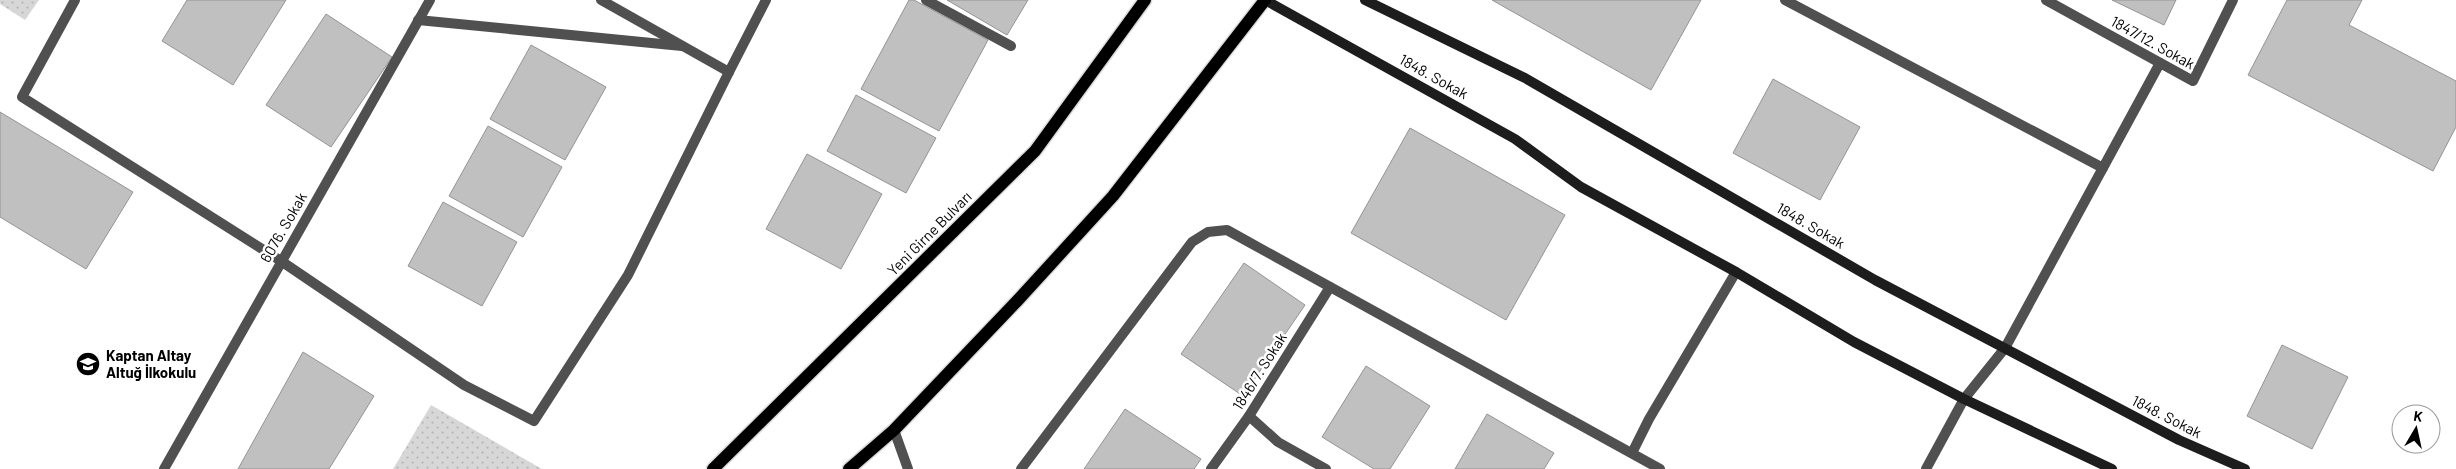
<svg xmlns="http://www.w3.org/2000/svg" width="2456" height="469" font-family="Barlow,sans-serif">
	<defs>
		<pattern id="park-dots" width="8" height="8" patternUnits="userSpaceOnUse" patternTransform="scale(1.25)"><rect width="8" height="8" fill="#d7d7d7"/><path d="M2 2h.1M6 6h.1" fill="none" stroke="#b7b7b7" stroke-width="1.8" stroke-linecap="round"/></pattern>
	</defs>
	<rect width="100%" height="100%" fill="#fff"/>
	<!-- park -->
	<g fill="url(#park-dots)">
		<path d="M 0,0 L 39,0 L 25,20 L 0,4 Z"/>
		<path d="M 431,405 L 542,469 L 393,469 Z"/>
	</g>
	<!-- building -->
	<g fill="#c0c0c0" stroke="#949494">
		<path d="M 187,0 L 286,0 L 233,85 L 162,41 Z"/>
		<path d="M 909,0 L 914,0 L 988,40 L 939,131 L 861,89 Z"/>
		<path d="M 947,0 L 1028,0 L 1007,35 Z"/>
		<path d="M 1492,0 L 1701,0 L 1651,90 Z"/>
		<path d="M 2112,0 L 2176,0 L 2164,25 Z"/>
		<path d="M 2287,0 L 2362,0 L 2349,25 L 2456,81 L 2456,127 L 2433,171 L 2248,75 Z"/>
		<path d="M 326,14 L 392,57 L 331,147 L 266,105 Z"/>
		<path d="M 531,45 L 606,87 L 565,160 L 490,119 Z"/>
		<path d="M 1773,79 L 1860,127 L 1820,200 L 1733,153 Z"/>
		<path d="M 856,95 L 936,138 L 906,193 L 827,151 Z"/>
		<path d="M 0,112 L 133,192 L 86,269 L 0,217 Z"/>
		<path d="M 488,126 L 562,167 L 523,237 L 449,196 Z"/>
		<path d="M 1410,128 L 1565,215 L 1506,320 L 1351,233 Z"/>
		<path d="M 807,154 L 882,194 L 841,269 L 766,229 Z"/>
		<path d="M 443,202 L 517,242 L 482,306 L 408,266 Z"/>
		<path d="M 1244,263 L 1305,305 L 1243,396 L 1181,354 Z"/>
		<path d="M 2282,345 L 2348,377 L 2312,449 L 2247,416 Z"/>
		<path d="M 303,352 L 374,396 L 329,469 L 238,469 Z"/>
		<path d="M 1366,366 L 1430,406 L 1390,469 L 1374,469 L 1322,437 Z"/>
		<path d="M 1125,409 L 1201,459 L 1194,469 L 1084,469 Z"/>
		<path d="M 1487,414 L 1554,453 L 1544,469 L 1455,469 Z"/>
	</g>
	<g fill="none" stroke-linecap="round" stroke-linejoin="round">
		<!-- primary casing -->
		<g stroke="#dbdbdb" stroke-width="15">
			<g id="primary">
				<path d="M 713,469 L 1035,151 L 1145,0"/>
				<path d="M 849,469 L 894,430 L 1018,300 L 1113,196 L 1265,0"/>
			</g>
		</g>
		<!-- lane -->
		<g stroke="#505050" stroke-width="10">
			<path d="M 926,0 L 1011,46"/>
			<path d="M 418,20 L 682,46"/>
			<path d="M 1632,453 L 1649,419 L 1736,272"/>
		</g>
		<!-- street -->
		<g stroke="#505050" stroke-width="10">
			<path d="M 75,0 L 22,97 L 281,261 L 464,385 L 534,421 L 628,275 L 729,72"/>
			<path d="M 601,0 L 729,72 L 766,0"/>
			<path d="M 1785,0 L 2103,168"/>
			<path d="M 2046,0 L 2193,81 L 2233,0"/>
			<path d="M 1249,416 L 1278,442 L 1326,469"/>
			<path d="M 894,430 L 908,469"/>
			<path d="M 164,469 L 430,0"/>
			<path d="M 1021,469 L 1192,242 L 1208,232 L 1227,230 L 1660,469"/>
			<path d="M 1211,469 L 1249,416 L 1330,287"/>
			<path d="M 1926,469 L 1964,399 L 2005,348 L 2160,63"/>
		</g>
		<!-- secondary -->
		<g stroke="#1d1d1d" stroke-width="10">
			<path d="M 1265,0 L 1515,139 L 1581,187 L 1736,272 L 1854,342 L 1964,399 L 2112,469"/>
			<path d="M 1365,0 L 1525,78 L 1875,280 L 2179,440 L 2245,469"/>
		</g>
		<!-- primary -->
		<use href="#primary" stroke="#000" stroke-width="12"/>
	</g>
	<!-- icons -->
	<defs>
		<g id="school-disc" transform="scale(1.25)"><circle r="9.5" fill="#000" stroke="#fff"/><path d="M0-5L7-2L0 1L-7-2ZM-4 1L0 2.5L4 1V4Q0 6-4 4Z" fill="#fff"/></g>
	</defs>
	<g fill-rule="evenodd">
		<use href="#school-disc" x="88" y="364"/>
	</g>
	<g text-anchor="middle" dominant-baseline="central" stroke-width="5" stroke-linejoin="round" paint-order="stroke">
		<!-- street labels -->
		<g font-size="15" fill="#000" stroke="#fff">
			<text transform="translate(2153 42) rotate(29)">1847/12. Sokak</text>
			<text transform="translate(1434 76) rotate(29)">1848. Sokak</text>
			<text transform="translate(1811 225) rotate(30)">1848. Sokak</text>
			<text transform="translate(283 227) rotate(-60)">6076. Sokak</text>
			<text transform="translate(929 233) rotate(-45)">Yeni Girne Bulvarı</text>
			<text transform="translate(1259 371) rotate(-58)">1846/7. Sokak</text>
			<text transform="translate(2167 416) rotate(27)">1848. Sokak</text>
		</g>
		<!-- poi labels -->
		<g font-size="15" font-weight="bold" fill="#000" stroke="#fff" text-anchor="start">
			<text x="106" y="355">Kaptan Altay<tspan x="106" dy="17">Altuğ İlkokulu</tspan></text>
		</g>
	</g>
	<!-- north arrow -->
	<g transform="translate(2416 429) rotate(9)"><circle r="24" fill="#ffffff" stroke="#999999"/>
	<path d="M0-4L9 19L0 12L-9 19Z" fill="#000000"/>
	<text y="-8" font-size="14" font-weight="bold" text-anchor="middle" fill="#000000">K</text>
	</g>
</svg>
